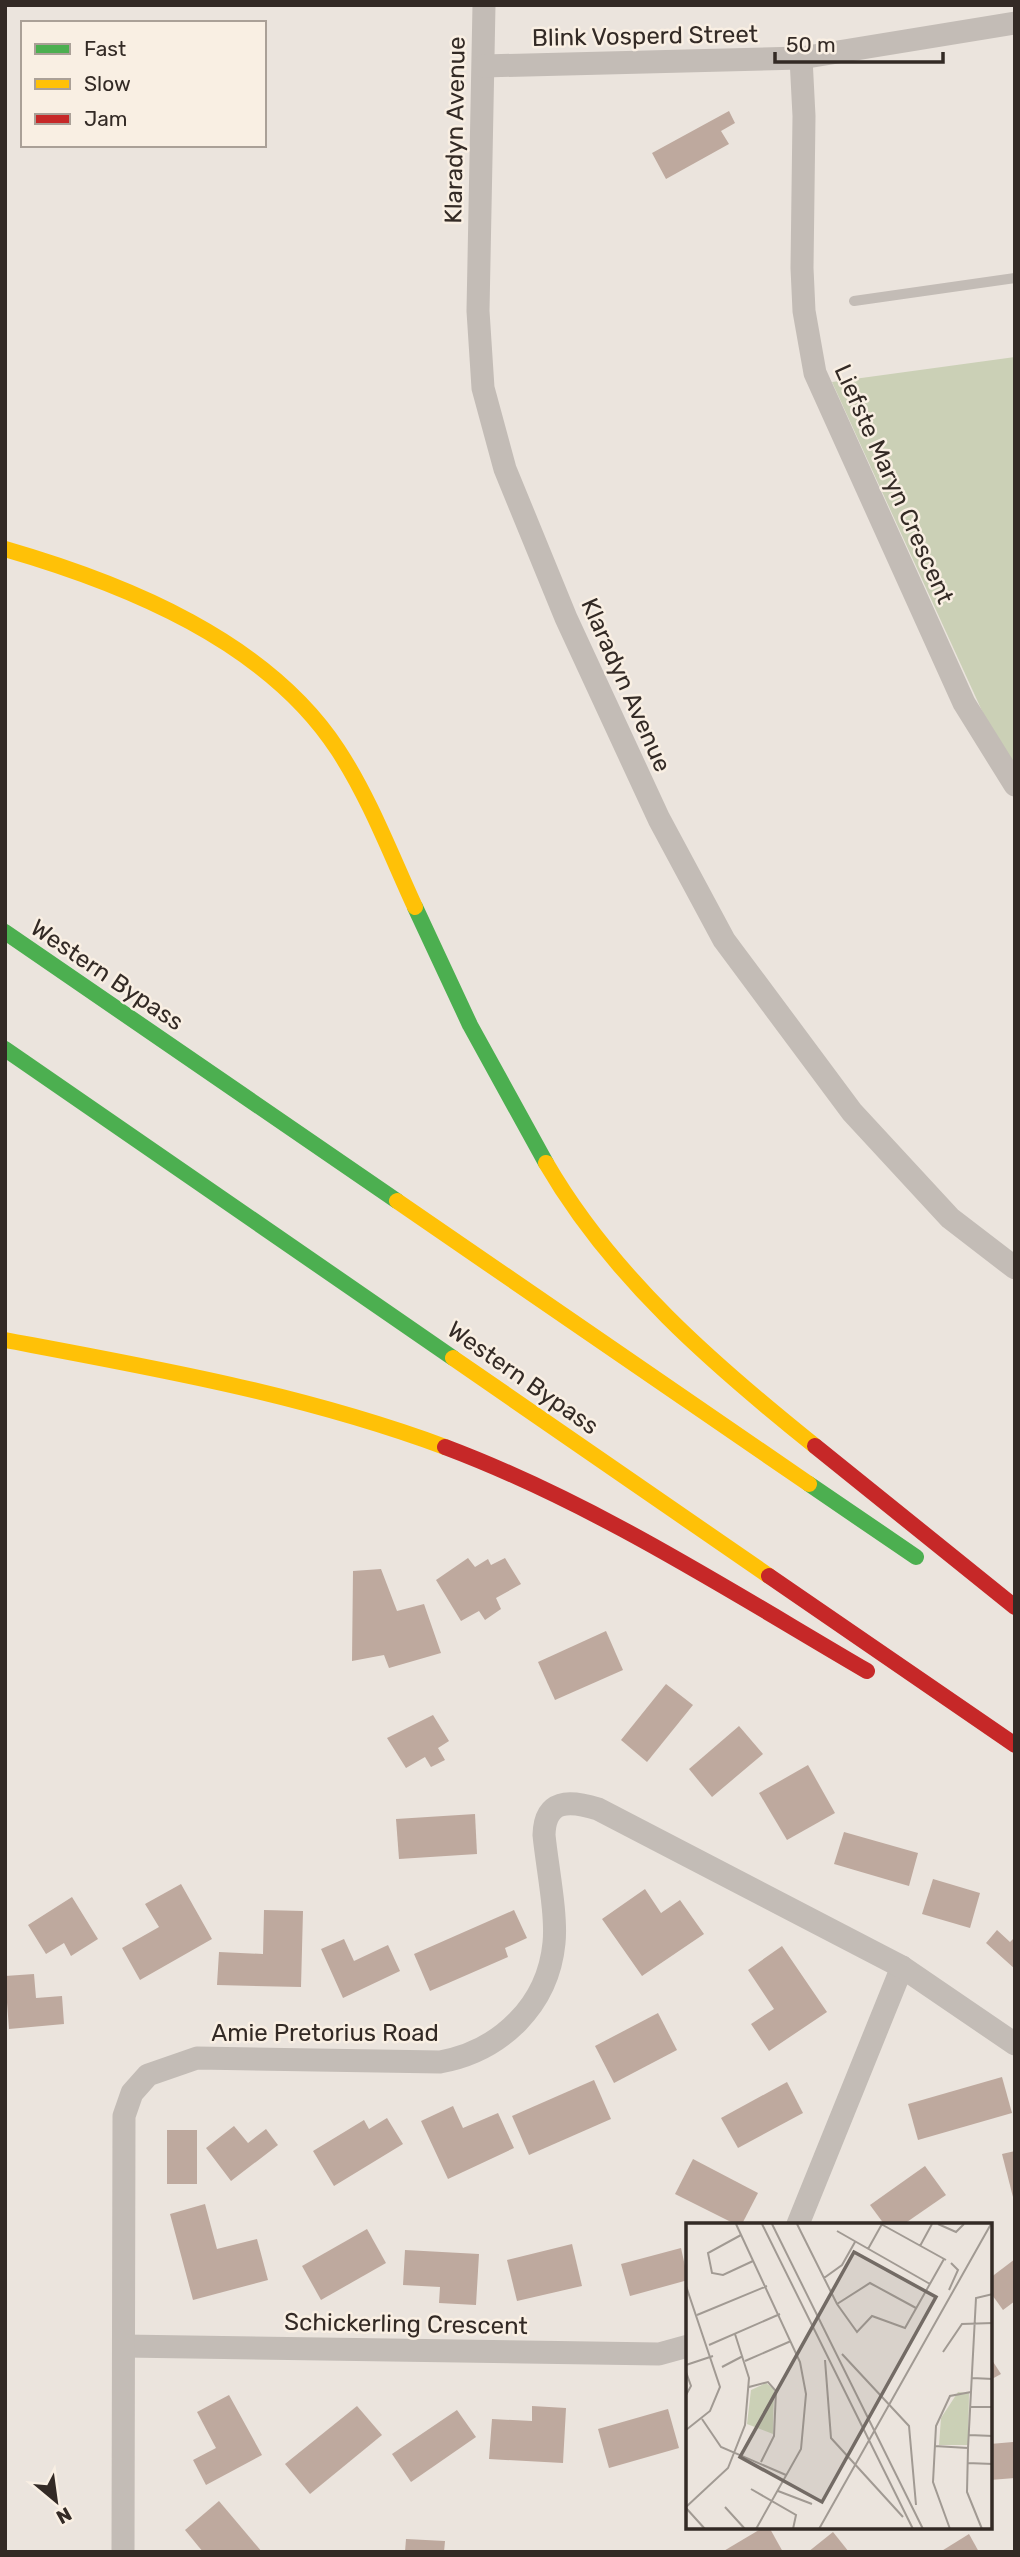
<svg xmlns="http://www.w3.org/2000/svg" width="1020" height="2557" font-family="Rubik,sans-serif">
	<rect width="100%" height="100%" fill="#ebe4dd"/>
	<!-- green -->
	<path fill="#cbd0b6" d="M 1015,357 L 1015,767 L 983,713 L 832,382 Z"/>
	<!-- building -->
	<g fill="#bea99e">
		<path d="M 729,111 L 735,123 L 721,131 L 729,144 L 666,179 L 652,153 Z"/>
		<path d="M 468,1558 L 475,1567 L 488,1559 L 491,1565 L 505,1558 L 521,1584 L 496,1598 L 501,1609 L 485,1620 L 479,1611 L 461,1621 L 436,1580 Z"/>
		<path d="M 381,1569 L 397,1611 L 424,1604 L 441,1653 L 389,1668 L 384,1655 L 352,1661 L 353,1571 Z"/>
		<path d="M 606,1631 L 623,1670 L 555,1700 L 538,1662 Z"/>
		<path d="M 666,1684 L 693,1705 L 647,1762 L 621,1740 Z"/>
		<path d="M 433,1715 L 449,1741 L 438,1748 L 445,1760 L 431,1767 L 425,1757 L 406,1768 L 387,1738 Z"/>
		<path d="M 739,1726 L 763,1754 L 712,1797 L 689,1769 Z"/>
		<path d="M 808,1765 L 835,1813 L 787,1840 L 759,1793 Z"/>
		<path d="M 475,1814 L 477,1854 L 399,1859 L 396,1819 Z"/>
		<path d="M 844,1832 L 918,1853 L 909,1886 L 834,1864 Z"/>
		<path d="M 933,1879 L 980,1893 L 970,1928 L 922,1914 Z"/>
		<path d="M 181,1884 L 212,1939 L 140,1980 L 122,1948 L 159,1927 L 145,1904 Z"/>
		<path d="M 645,1889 L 661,1913 L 680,1900 L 704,1934 L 642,1976 L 602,1919 Z"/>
		<path d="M 72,1897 L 98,1939 L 71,1956 L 64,1943 L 46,1954 L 28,1925 Z"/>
		<path d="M 264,1910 L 303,1911 L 301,1987 L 217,1985 L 219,1952 L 263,1954 Z"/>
		<path d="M 514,1910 L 527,1938 L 505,1948 L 508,1957 L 430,1991 L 414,1954 Z"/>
		<path d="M 997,1930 L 1010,1942 L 1015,1937 L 1015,1969 L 986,1943 Z"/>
		<path d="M 344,1939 L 354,1961 L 388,1945 L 400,1971 L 343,1998 L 321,1949 Z"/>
		<path d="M 782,1946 L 827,2012 L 769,2051 L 751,2024 L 774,2009 L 748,1970 Z"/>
		<path d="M 34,1974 L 36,1998 L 62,1996 L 64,2024 L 9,2029 L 5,1976 Z"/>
		<path d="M 658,2013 L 677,2050 L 614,2083 L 595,2046 Z"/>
		<path d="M 1002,2077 L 1012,2113 L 918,2140 L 908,2104 Z"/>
		<path d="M 594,2080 L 611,2119 L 529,2155 L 512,2116 Z"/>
		<path d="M 787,2082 L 803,2113 L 738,2148 L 721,2118 Z"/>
		<path d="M 453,2106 L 463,2128 L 498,2113 L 514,2148 L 448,2179 L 421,2121 Z"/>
		<path d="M 387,2118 L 403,2144 L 334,2186 L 313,2151 L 364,2120 L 369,2129 Z"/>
		<path d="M 234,2126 L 248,2143 L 266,2129 L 278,2145 L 231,2181 L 206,2148 Z"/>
		<rect x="167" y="2130" width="30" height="54"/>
		<path d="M 1015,2151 L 1015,2201 L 1014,2201 L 1002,2154 Z"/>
		<path d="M 693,2159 L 758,2193 L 742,2224 L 735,2224 L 675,2194 Z"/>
		<path d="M 925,2166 L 946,2195 L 904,2224 L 884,2224 L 870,2205 Z"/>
		<path d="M 205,2204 L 217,2249 L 257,2239 L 268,2280 L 193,2300 L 170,2214 Z"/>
		<path d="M 367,2229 L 386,2263 L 321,2300 L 302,2266 Z"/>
		<path d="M 572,2244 L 582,2286 L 517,2301 L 507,2260 Z"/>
		<path d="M 681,2248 L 688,2280 L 630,2296 L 621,2264 Z"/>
		<path d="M 405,2250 L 479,2254 L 476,2305 L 439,2303 L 440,2287 L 403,2285 Z"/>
		<path d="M 1015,2259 L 1015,2301 L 1003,2310 L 990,2292 L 990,2278 Z"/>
		<path d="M 990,2357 L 1001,2374 L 990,2380 Z"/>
		<path d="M 229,2395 L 262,2455 L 206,2485 L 193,2460 L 216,2448 L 197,2412 Z"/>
		<path d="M 357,2406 L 382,2435 L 310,2494 L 285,2464 Z"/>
		<path d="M 532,2406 L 566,2408 L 563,2463 L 489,2459 L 492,2419 L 532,2421 Z"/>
		<path d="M 668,2409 L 679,2448 L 609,2468 L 598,2429 Z"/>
		<path d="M 457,2410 L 476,2437 L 411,2482 L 392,2454 Z"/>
		<path d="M 1013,2442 L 1015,2478 L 990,2480 L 990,2444 Z"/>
		<path d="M 219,2501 L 262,2552 L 203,2552 L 185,2530 Z"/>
		<path d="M 764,2527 L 769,2527 L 783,2552 L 722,2552 Z"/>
		<path d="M 833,2532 L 849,2552 L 808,2552 Z"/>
		<path d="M 969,2534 L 979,2552 L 940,2552 Z"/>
		<path d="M 406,2539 L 445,2541 L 444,2552 L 405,2552 Z"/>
	</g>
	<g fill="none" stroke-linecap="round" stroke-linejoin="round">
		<!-- lane -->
		<path stroke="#c3bcb6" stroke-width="10" d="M 854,301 L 1015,278"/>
		<!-- street -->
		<g stroke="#c3bcb6" stroke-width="23">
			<path d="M 484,5 L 478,311 L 483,388 L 505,469 L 566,618 L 659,819 L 724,940 L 852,1112 L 950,1218 L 1015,1268"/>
			<path d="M 801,58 L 804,116 L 802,268 L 804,311 L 815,373 L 964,703 L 1015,785"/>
			<path d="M 484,66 L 801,58 L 1015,23"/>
			<path d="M 798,2224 L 902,1967"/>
			<path d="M 124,2346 L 659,2354 L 688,2346"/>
			<path d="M 123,2552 L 124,2116 L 132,2093 L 148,2075 L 197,2058 L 440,2062 C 501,2051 548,2005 554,1943 C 557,1914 547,1866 544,1835 C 545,1799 569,1800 598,1809 L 902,1967 L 1015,2044"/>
		</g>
		<!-- fast -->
		<g stroke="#4caf50" stroke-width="16">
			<path d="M 415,907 L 470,1025 L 546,1163"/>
			<path d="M 5,932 L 397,1201"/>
			<path d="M 5,1049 L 453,1358"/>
			<path d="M 809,1484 L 916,1557"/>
		</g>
		<!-- slow -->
		<g stroke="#ffc107" stroke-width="16">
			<path d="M 5,549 C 126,584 267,641 338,750 C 370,799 391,855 415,907"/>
			<path d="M 546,1163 C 612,1277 714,1365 815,1446"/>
			<path d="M 397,1201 L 809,1484"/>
			<path d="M 5,1340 C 154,1368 302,1394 445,1447"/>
			<path d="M 453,1358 L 769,1576"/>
		</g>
		<!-- jam -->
		<g stroke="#c62828" stroke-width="16">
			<path d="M 815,1446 L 1015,1607"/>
			<path d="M 445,1447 C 594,1503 730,1591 867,1671"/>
			<path d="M 769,1576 L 1015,1745"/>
		</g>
	</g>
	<g text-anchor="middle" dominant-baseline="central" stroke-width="5" stroke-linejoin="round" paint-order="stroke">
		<!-- street labels -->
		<g font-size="24" fill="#332a25" stroke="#f9efe3">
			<text transform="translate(645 36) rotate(-1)">Blink Vosperd Street</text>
			<text transform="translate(455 130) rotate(-89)">Klaradyn Avenue</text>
			<text transform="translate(894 484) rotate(66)">Liefste Maryn Crescent</text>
			<text transform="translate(626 685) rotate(66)">Klaradyn Avenue</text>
			<text transform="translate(107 975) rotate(34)">Western Bypass</text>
			<text transform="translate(523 1378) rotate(35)">Western Bypass</text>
			<text x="325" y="2033">Amie Pretorius Road</text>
			<text transform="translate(406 2324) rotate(1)">Schickerling Crescent</text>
		</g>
	</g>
	<!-- overview -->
	<g transform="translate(686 2223)">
		<rect width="306" height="306" fill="#ebe4dd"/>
		<path d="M 80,160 L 88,166 L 87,211 L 61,201 L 65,167 ZM 272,169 L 283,170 L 282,222 L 253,222 L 255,195 Z" fill="#cbd0b6"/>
		<path fill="none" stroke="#a19a93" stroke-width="2" d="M 50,1 L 114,139 L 120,171 L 115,226 L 70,306M 76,1 L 227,306M 86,1 L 237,306M 111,1 L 151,81 L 171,109 L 186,93 L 219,105 L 258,36M 195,1 L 260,37M 252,1 L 270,9 L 278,1M 151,8 L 244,61M 55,12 L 22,30 L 26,50 L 37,52 L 67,38M 234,23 L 246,1M 182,26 L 196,1M 138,55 L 156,42 L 169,19M 0,63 L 34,164 L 24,188 L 0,207M 263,67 L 272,47 L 265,40M 151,81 L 184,60 L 230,85M 11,92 L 81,63M 23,122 L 94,91M 257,129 L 276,101 L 307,100M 156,131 L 223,203 L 230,282M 139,137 L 145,215 L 217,294M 59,138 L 105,118M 0,142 L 27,133M 36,144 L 57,133M 0,149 L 5,163 L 0,172M 286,155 L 307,156M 63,164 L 82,159 L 90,168 L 88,213 L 75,239M 284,184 L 307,184M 16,196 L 35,224 L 100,252M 283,212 L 307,213M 248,223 L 282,225M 281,240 L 307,241M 65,266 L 110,292 L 107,306M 92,268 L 126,281M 0,284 L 42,245 L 59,202 L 63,155 L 49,111M 39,284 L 59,306M 0,285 L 19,306M 133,306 L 305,1M 264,306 L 247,259 L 250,203 L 264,173 L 285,169M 296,306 L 281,269 L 282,225 L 290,75 L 307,71"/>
		<path fill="#736b65" fill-opacity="0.15" stroke="#736b65" stroke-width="3.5" d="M 168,29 L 250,74 L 136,279 L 54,234 Z"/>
		<rect width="306" height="306" fill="none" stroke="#332a25" stroke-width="3.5"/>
	</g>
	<!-- border -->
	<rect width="1020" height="2557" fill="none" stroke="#332a25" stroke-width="14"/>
	<!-- legend -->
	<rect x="21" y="21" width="245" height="126" fill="#f9efe3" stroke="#aaa097" stroke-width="2"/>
	<rect x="35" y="44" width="35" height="10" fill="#4caf50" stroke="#aaa097" stroke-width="2"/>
	<text x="84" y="56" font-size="21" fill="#332a25">Fast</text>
	<rect x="35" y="79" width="35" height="10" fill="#ffc107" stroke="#aaa097" stroke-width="2"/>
	<text x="84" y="91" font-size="21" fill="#332a25">Slow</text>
	<rect x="35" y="114" width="35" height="10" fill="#c62828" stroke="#aaa097" stroke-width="2"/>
	<text x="84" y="126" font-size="21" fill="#332a25">Jam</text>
	<!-- north arrow -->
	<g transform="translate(56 2501) rotate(151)" stroke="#f9efe3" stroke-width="5" paint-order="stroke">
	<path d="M0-5L12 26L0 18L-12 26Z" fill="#332a25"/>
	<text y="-10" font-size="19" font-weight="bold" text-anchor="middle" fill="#332a25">N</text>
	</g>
	<!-- scale -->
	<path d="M775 52v10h168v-10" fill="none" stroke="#332a25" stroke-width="3.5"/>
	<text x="786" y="52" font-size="21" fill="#332a25" stroke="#f9efe3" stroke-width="5" paint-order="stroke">50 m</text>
</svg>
